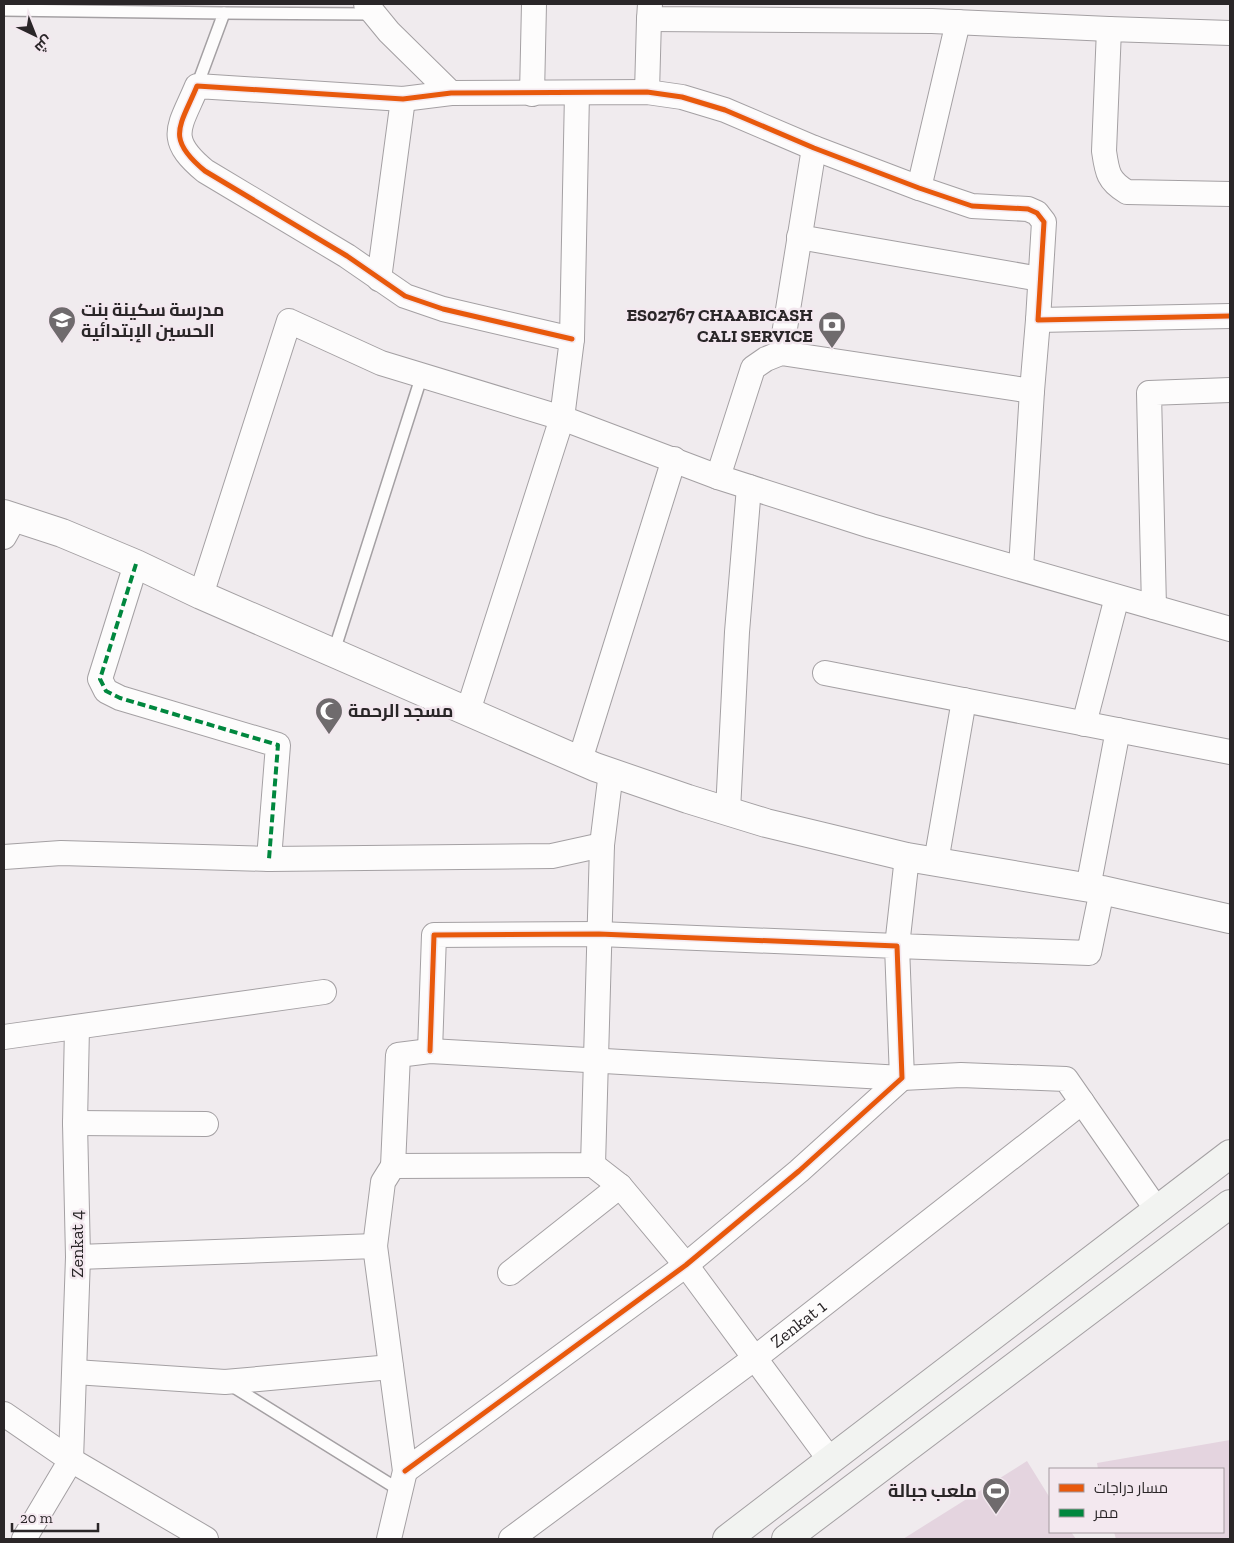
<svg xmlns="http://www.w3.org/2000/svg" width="1234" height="1543" font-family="'Zilla Slab',Cairo,serif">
	<rect width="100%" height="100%" fill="#f0ebee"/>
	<!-- garden -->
	<g fill="#e4d4df">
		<path d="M 1230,1440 L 1230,1539 L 1116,1539 L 1114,1532 L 1223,1532 L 1223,1469 L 1098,1469 L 1097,1463 Z"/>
		<path d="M 1027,1461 L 1050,1498 L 1050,1532 L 1071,1532 L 1076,1539 L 903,1539 Z"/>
	</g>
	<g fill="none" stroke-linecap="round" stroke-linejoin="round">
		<!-- service casing -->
		<g stroke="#a4a0a3" stroke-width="14">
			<g id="service">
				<path d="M 4,10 L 224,13 L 197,86"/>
				<path d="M 224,13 L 372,14"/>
				<path d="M 334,651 L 422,375"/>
				<path d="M 229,1384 L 401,1491"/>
			</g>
		</g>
		<!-- minor casing -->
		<g stroke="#a4a0a3" stroke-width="26">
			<g id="minor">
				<path d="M 366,4 L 389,32 L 451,93"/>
				<path d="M 650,4 L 649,19 L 932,21 L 1109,29"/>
				<path d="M 1230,33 L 1109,29 L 1104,151 C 1107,172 1108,181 1127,192 L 1230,194"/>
				<path d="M 647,92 L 649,19"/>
				<path d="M 532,94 L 534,4"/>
				<path d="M 919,188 L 958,22"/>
				<path d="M 799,237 L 1040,279"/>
				<path d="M 379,279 L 403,99"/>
				<path d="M 572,339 L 443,309 L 405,296 L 347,256 L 205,171 C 165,138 180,127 197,86 L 403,99 L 451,93 L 647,92 L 682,97 L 725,110 L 814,148 L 919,188 L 972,206 L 1028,209 L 1037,213 L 1044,222 L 1038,320 L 1230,316"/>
				<path d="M 781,353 L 814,148"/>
				<path d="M 718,477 L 753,368 L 766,359 L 781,353 L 1032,391 L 1038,320"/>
				<path d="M 4,537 L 14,519"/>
				<path d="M 136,564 L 100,679 L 106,691 L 120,698 L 278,745 L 269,859"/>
				<path d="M 1021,568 L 1032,391"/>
				<path d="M 201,595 L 289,321 L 381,363 L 562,418 L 718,477 L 871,526 L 1230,629"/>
				<path d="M 1154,607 L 1149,393 L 1230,390"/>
				<path d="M 825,673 L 1230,752"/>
				<path d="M 468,711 L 562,418 L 572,339 L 577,93"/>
				<path d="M 1084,724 L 1117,597"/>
				<path d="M 580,760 L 674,459"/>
				<path d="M 728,811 L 737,632 L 749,487"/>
				<path d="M 4,857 L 61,853 L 269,859 L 552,856 L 602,845"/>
				<path d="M 907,857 L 897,946 L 1089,953 L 1102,890"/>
				<path d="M 936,862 L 964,700"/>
				<path d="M 1088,888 L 1118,730"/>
				<path d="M 4,1037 L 324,992"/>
				<path d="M 75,1123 L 206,1124"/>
				<path d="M 593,1165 L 620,1186 L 686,1265 L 830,1460"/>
				<path d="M 393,1166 L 398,1055 L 430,1051 L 902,1078 L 961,1075 L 1066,1079 L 1157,1210"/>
				<path d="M 375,1246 L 383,1182 L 393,1166 L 593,1165 L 602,845 L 611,772"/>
				<path d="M 78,1257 L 375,1246 L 405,1471 L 389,1539"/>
				<path d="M 510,1273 L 620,1186"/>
				<path d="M 75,1372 L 225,1382 L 391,1367"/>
				<path d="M 4,1414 L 71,1460 L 206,1539"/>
				<path d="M 405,1471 L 686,1265 L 799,1171 L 902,1078 L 897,946 L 599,934 L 434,935 L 430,1051"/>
				<path d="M 24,1539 L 71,1460 L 78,1257 L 75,1123 L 77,1027"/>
				<path id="s1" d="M 511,1539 L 755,1358 L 1082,1102"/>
			</g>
		</g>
		<!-- tertiary casing -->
		<g stroke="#a4a0a3" stroke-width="30">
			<path id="tertiary" d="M 4,514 L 62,533 L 136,564 L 201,595 L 595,767 L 688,799 L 766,823 L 907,857 L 1102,890 L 1230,919"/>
		</g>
		<!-- secondary casing -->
		<g stroke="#a4a0a3" stroke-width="30">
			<g id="secondary">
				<path d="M 727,1539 L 1230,1154"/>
				<path d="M 786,1539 L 1230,1204"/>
			</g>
		</g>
		<!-- service -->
		<use href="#service" stroke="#fdfcfc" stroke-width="11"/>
		<!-- minor -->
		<use href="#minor" stroke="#fdfcfc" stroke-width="24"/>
		<!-- tertiary -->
		<use href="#tertiary" stroke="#fdfcfc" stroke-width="28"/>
		<!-- secondary -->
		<use href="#secondary" stroke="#f2f3f1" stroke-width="28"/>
		<!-- quiet -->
		<path stroke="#00873e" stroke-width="4" stroke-dasharray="8 4" stroke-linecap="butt" d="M 136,564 L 100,679 L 106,691 L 120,698 L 278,745 L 269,859"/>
		<!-- cycleway casing -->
		<g stroke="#f3e8ef" stroke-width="8">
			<g id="cycleway">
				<path d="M 572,339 L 443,309 L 405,296 L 347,256 L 205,171 C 165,138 180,127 197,86 L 403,99 L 451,93 L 647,92 L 682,97 L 725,110 L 814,148 L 919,188 L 972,206 L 1028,209 L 1037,213 L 1044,222 L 1038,320 L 1230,316"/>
				<path d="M 405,1471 L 686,1265 L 799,1171 L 902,1078 L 897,946 L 599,934 L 434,935 L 430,1051"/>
			</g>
		</g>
		<!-- cycleway -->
		<use href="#cycleway" stroke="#e8590c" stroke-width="5"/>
	</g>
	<!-- icons -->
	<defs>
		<g id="school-pin" transform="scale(1.4375)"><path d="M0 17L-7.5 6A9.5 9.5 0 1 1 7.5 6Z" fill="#6f6b6d" stroke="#f3e8ef"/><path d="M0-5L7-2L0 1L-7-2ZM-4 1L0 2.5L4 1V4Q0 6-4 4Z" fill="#fff"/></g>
		<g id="bank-pin" transform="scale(1.4375)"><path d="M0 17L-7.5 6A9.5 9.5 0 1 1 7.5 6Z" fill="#6f6b6d" stroke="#f3e8ef"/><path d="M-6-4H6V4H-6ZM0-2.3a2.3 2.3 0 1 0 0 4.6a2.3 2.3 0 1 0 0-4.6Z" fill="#fff"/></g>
		<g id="mosque-pin" transform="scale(1.4375)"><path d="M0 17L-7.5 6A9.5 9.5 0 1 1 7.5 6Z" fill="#6f6b6d" stroke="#f3e8ef"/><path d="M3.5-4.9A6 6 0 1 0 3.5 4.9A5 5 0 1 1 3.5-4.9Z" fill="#fff"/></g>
		<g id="stadium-pin" transform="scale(1.4375)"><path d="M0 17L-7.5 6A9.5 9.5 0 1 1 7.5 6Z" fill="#6f6b6d" stroke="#f3e8ef"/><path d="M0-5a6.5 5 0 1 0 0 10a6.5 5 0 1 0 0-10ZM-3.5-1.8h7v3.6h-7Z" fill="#fff"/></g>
	</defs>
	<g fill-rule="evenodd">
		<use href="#school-pin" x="62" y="320"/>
		<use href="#bank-pin" x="832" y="325"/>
		<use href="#mosque-pin" x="329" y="711"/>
		<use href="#stadium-pin" x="996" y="1491"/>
	</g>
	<g text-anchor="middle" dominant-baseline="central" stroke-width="5" stroke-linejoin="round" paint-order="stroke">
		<!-- poi labels -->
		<g font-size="18" font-weight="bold" fill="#2a2628" stroke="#f3e8ef" text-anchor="start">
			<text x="81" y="310">مدرسة سكينة بنت<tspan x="81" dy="21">الحسين الإبتدائية</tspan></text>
			<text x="813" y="315" text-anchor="end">ES02767 CHAABICASH<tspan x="813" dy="21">CALI SERVICE</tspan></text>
			<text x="348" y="711">مسجد الرحمة</text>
			<text x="977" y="1491" text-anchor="end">ملعب جبالة</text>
		</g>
		<!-- street labels -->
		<g font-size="18" fill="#2a2628" stroke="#f3e8ef">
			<text transform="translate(77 1244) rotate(-90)">Zenkat 4</text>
			<text stroke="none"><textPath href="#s1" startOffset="359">Zenkat 1</textPath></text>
		</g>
	</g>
	<!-- border -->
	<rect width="1234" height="1543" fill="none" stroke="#2a2628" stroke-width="10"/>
	<!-- legend -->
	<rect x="1049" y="1468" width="175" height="65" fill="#f3e8ef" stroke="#a39a9f"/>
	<rect x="1059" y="1484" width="25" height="8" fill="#e8590c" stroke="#a39a9f"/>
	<text x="1094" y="1493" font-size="15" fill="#2a2628">مسار دراجات</text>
	<rect x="1059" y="1509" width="25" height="8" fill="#00873e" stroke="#a39a9f"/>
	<text x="1094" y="1518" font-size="15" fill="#2a2628">ممر</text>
	<!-- north arrow -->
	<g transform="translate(35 35) rotate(137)" stroke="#f3e8ef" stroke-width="4" paint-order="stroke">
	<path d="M0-4L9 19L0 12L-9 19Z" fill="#2a2628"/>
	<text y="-8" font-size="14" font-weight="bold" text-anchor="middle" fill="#2a2628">ش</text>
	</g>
	<!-- scale -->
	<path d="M12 1523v8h86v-8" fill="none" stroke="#2a2628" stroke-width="2.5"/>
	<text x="20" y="1523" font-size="15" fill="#2a2628" stroke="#f3e8ef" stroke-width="4" paint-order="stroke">20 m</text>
</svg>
